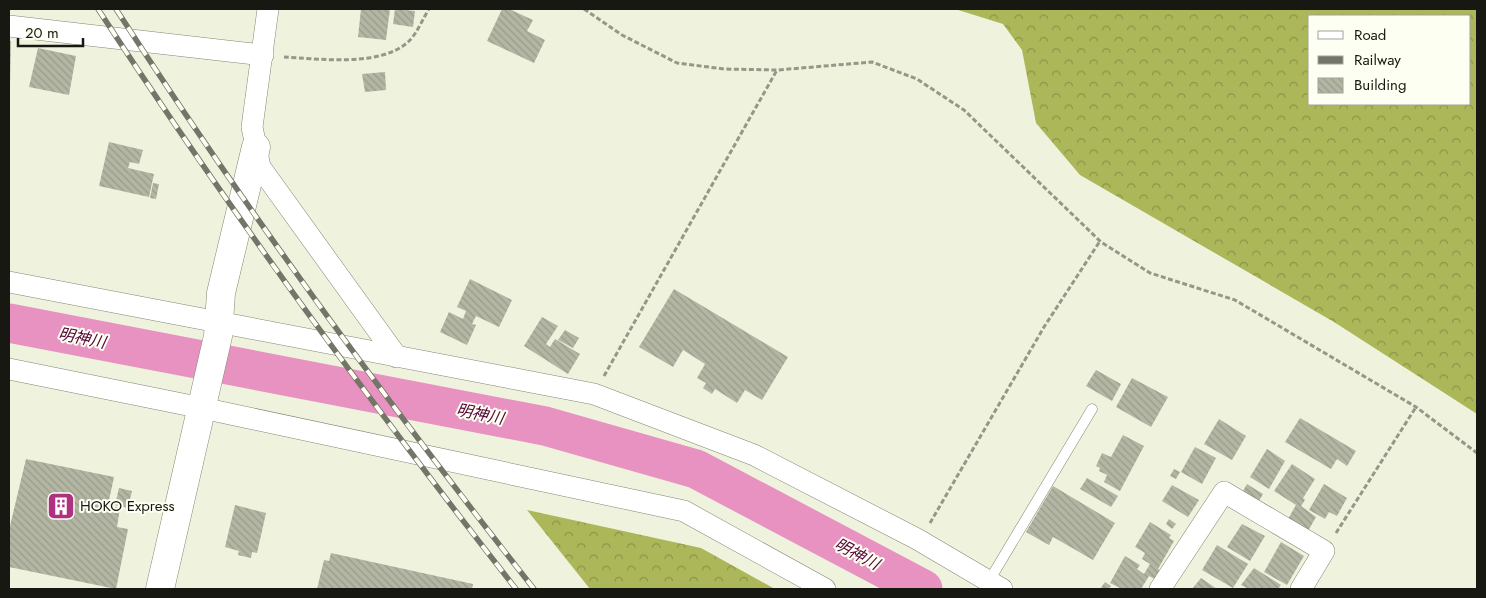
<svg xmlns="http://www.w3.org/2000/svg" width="1486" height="598" font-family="Jost,'Noto Sans JP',sans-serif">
	<defs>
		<pattern id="forest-crowns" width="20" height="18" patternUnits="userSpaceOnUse" patternTransform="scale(1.25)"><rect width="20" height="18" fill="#acb759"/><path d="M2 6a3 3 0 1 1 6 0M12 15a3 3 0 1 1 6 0" fill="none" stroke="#8b9448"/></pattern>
		<pattern id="building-back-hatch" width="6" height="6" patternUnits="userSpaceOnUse" patternTransform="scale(1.25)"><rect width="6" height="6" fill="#b3b6a3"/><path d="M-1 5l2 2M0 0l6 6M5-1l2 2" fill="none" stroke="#999c8b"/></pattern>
	</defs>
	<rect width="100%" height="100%" fill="#eff3de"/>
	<!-- forest -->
	<g fill="url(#forest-crowns)" fill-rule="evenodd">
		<path d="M 955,9 L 1477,9 L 1477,414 L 1334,322 L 1080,175 L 1036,123 L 1022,50 L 1003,24 ZM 1310,16 L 1470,16 L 1470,104 L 1310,104 Z"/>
		<path d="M 527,510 L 701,548 L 775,589 L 590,589 Z"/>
	</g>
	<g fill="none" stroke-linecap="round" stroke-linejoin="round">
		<!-- river -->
		<path stroke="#e892c2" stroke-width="39" d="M 9,323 L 545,426 L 696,469 L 923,589"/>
	</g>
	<!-- building -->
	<g fill="url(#building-back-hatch)">
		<path d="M 361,9 L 390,9 L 386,40 L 358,37 Z"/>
		<path d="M 395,9 L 415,11 L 413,27 L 393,24 Z"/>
		<path d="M 502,9 L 509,9 L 533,20 L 527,31 L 545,40 L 534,63 L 487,41 Z"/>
		<path d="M 9,41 L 11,41 L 10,85 L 9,85 Z"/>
		<path d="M 38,48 L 76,56 L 69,95 L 29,87 Z"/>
		<path d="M 385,72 L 386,90 L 365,92 L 362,74 Z"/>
		<path d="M 109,142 L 143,150 L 139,164 L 130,162 L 128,168 L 154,174 L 149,197 L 99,186 Z"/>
		<path d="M 153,183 L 159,184 L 156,199 L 150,198 Z"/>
		<path d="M 470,279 L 512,300 L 499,327 L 476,316 L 472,324 L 476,325 L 467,345 L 440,332 L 449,312 L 463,319 L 466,311 L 457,307 Z"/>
		<path d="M 674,289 L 788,357 L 762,400 L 745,390 L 737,403 L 715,389 L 712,394 L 703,388 L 706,383 L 697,378 L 705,364 L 683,350 L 673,367 L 639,347 Z"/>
		<path d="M 542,317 L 558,326 L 546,344 L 550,347 L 555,339 L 580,354 L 568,374 L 524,346 Z"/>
		<path d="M 565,330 L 579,338 L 573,348 L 558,340 Z"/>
		<path d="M 1096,370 L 1121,384 L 1112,401 L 1086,386 Z"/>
		<path d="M 1132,378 L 1168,397 L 1151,427 L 1116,407 Z"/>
		<path d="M 1300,418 L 1356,451 L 1347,466 L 1337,459 L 1331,469 L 1285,442 Z"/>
		<path d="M 1219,419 L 1246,436 L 1232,460 L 1204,444 Z"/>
		<path d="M 1123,435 L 1144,446 L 1120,491 L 1104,482 L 1107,475 L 1099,471 L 1100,468 L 1096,466 L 1102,453 L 1111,457 Z"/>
		<path d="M 1195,447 L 1216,458 L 1202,484 L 1181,472 Z"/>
		<path d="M 1267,449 L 1285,461 L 1269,489 L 1250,477 Z"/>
		<path d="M 26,459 L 114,477 L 108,505 L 120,508 L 117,527 L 128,529 L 116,589 L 9,567 L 9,530 Z"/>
		<path d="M 1292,464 L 1315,479 L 1303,498 L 1305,500 L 1301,506 L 1316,517 L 1308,531 L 1288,519 L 1296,505 L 1274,491 Z"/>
		<path d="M 1174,469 L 1180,472 L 1176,479 L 1170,476 Z"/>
		<path d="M 1087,478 L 1118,496 L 1111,507 L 1080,489 Z"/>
		<path d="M 1247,484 L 1263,494 L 1256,506 L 1240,496 Z"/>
		<path d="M 1324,484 L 1347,498 L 1337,516 L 1329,512 L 1325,519 L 1309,510 Z"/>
		<path d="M 1172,485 L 1199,500 L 1188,517 L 1162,501 Z"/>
		<path d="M 1053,486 L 1115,523 L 1093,560 L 1053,537 L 1049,545 L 1026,532 Z"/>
		<path d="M 119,488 L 132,491 L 128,508 L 115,505 Z"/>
		<path d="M 235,505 L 266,513 L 257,553 L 252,552 L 251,558 L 238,555 L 239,551 L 225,547 Z"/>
		<path d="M 1169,519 L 1176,524 L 1172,529 L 1166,524 Z"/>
		<path d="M 1150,522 L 1171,535 L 1169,538 L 1174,541 L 1158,569 L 1165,573 L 1160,582 L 1149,576 L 1141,589 L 1122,589 L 1110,583 L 1125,556 L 1140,565 L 1137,569 L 1144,574 L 1150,564 L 1142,559 L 1145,553 L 1135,547 Z"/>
		<path d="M 1242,524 L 1265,536 L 1250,561 L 1227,547 Z"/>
		<path d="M 1281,542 L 1304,556 L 1287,585 L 1264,572 Z"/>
		<path d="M 1217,545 L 1248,564 L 1233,588 L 1202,570 Z"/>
		<path d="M 331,553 L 473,584 L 472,589 L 317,589 L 324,560 L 329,561 Z"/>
		<path d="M 1254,568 L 1281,585 L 1278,589 L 1249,589 L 1241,585 Z"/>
		<path d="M 1201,578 L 1217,589 L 1192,589 Z"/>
		<path d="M 1105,582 L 1111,586 L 1109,589 L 1100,589 Z"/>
	</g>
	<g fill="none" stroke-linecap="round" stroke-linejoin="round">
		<!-- lane casing -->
		<g stroke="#838673" stroke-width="11">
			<path id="lane" d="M 989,581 L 1092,409"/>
		</g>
		<!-- street casing -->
		<g stroke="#838673" stroke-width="22">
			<g id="street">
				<path d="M 268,9 L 252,127 L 260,167 L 397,357"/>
				<path d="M 9,26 L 263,55"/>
				<path d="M 9,282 L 594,394 L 754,455 L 917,539 L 1002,589"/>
				<path d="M 9,369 L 202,408 L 684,511 L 825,589"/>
				<path d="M 1160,589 L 1224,492 L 1324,551 L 1301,589"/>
			</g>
		</g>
		<!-- secondary casing -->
		<g stroke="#838673" stroke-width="29">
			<path id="secondary" d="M 160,589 L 218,336 L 221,293 L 256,147"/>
		</g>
		<!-- path -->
		<g stroke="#959889" stroke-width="3" stroke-dasharray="5 2.5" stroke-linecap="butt">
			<path d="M 584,9 L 622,35 L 677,63 L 724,69 L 778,70 L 872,62 L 917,79 L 964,110 L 1101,242 L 1150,273 L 1235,300 L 1416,407 L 1477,453"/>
			<path d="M 284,57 C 320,59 380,67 408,42 C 417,34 423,18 429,9"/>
			<path d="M 604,376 L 777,70"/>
			<path d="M 930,523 L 1044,327 L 1100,241"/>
			<path d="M 1336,533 L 1416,407"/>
		</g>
		<!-- lane -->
		<use href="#lane" stroke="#fff" stroke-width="10"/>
		<!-- street -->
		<use href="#street" stroke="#fff" stroke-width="21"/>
		<!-- secondary -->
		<use href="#secondary" stroke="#fff" stroke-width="28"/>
		<!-- rail casing -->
		<g stroke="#737568" stroke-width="5.5">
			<g id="rail">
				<path d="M 98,9 C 228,209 369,401 516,589"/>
				<path d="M 116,9 C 245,209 387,402 534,589"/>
			</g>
		</g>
		<!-- rail -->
		<use href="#rail" stroke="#fdfff2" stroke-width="4" stroke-dasharray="11" stroke-linecap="butt"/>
	</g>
	<!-- icons -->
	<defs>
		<g id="building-square" transform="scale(1.4375)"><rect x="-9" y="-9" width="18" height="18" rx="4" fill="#af3281" stroke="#fdfff2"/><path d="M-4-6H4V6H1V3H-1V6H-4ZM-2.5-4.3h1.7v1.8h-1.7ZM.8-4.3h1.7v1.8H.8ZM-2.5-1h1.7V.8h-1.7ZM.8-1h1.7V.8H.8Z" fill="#fff"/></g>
	</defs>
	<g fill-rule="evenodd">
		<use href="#building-square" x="61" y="506"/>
	</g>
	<g text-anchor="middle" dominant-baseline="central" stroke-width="4" stroke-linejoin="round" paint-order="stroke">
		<!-- poi labels -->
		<g font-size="15" fill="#171811" stroke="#fdfff2" text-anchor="start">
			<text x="80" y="506">HOKO Express</text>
		</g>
		<!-- water labels -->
		<g font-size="16" font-style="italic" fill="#54063a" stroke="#fdfff2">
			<text transform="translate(82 338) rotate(11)">明神川</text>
			<text transform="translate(480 414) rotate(11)">明神川</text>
			<text transform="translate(857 554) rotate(28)">明神川</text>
		</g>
	</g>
	<!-- border -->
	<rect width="1486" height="598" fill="none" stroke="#171811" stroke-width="20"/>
	<!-- legend -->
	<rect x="1308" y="15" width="162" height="90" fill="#fdfff2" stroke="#a1a398"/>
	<rect x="1318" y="31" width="25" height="8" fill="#ffffff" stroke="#a1a398"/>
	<text x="1354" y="40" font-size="15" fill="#171811">Road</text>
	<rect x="1318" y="56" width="25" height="8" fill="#737568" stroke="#a1a398"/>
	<text x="1354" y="65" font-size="15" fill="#171811">Railway</text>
	<rect x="1318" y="78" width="25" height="15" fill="url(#building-back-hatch)" stroke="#a1a398"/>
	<text x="1354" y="90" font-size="15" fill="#171811">Building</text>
	<!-- scale -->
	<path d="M18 38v8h65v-8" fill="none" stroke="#171811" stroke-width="2.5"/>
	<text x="25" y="38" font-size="15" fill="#171811" stroke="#fdfff2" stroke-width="4" paint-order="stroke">20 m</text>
</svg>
